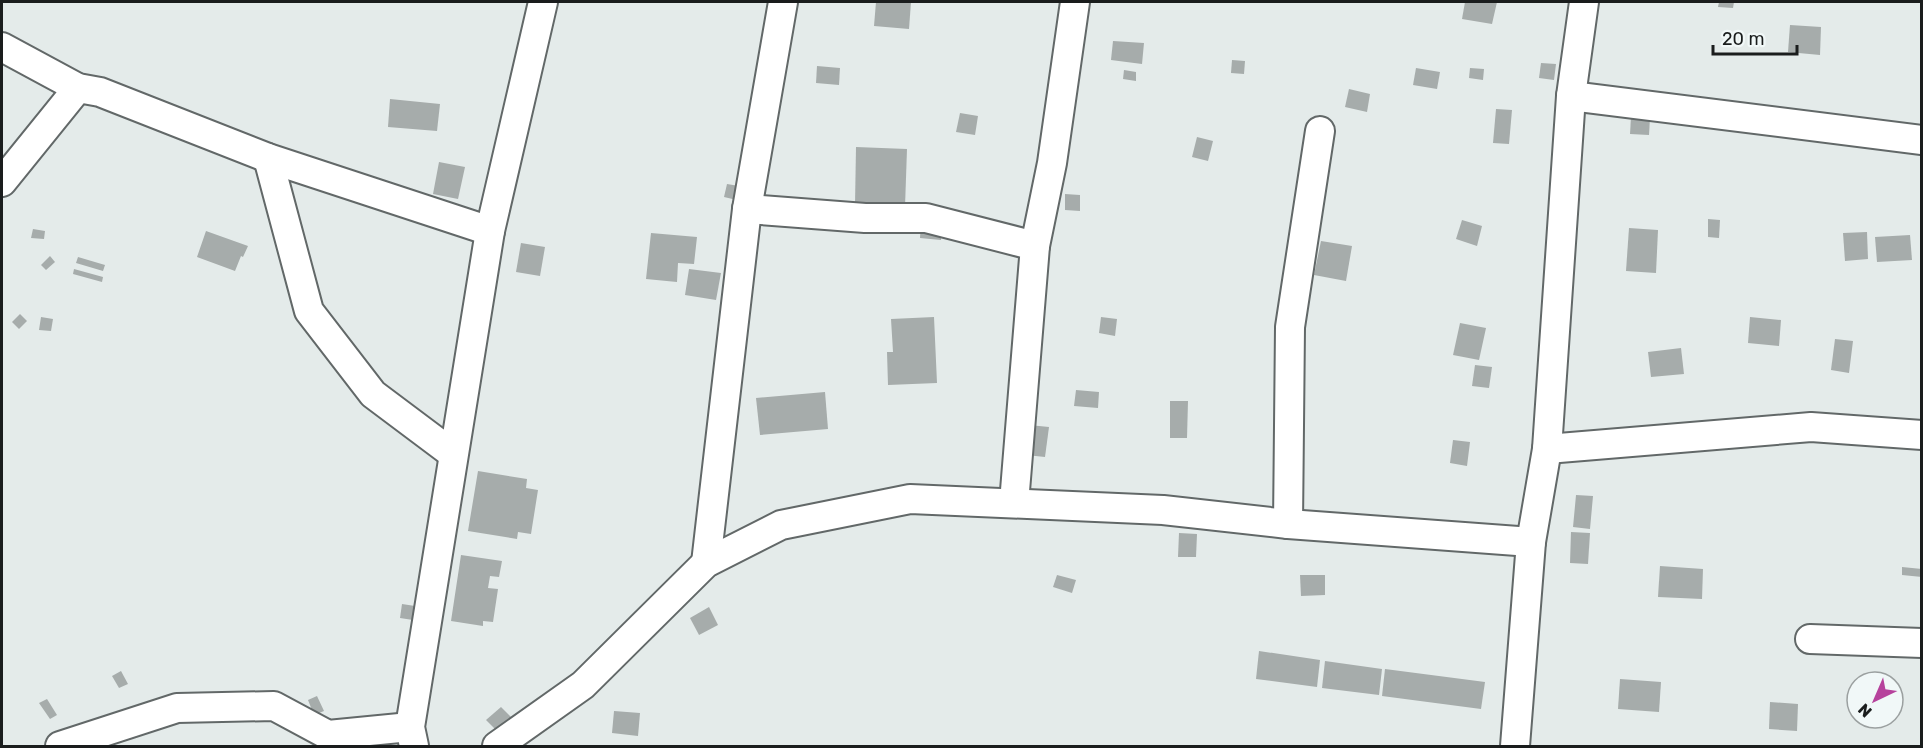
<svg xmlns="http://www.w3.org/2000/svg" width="1923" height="748" font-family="Rubik,sans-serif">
	<rect width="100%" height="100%" fill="#e4ebea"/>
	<!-- building -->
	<g fill="#a6acab">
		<path d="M 876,2 L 911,2 L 909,29 L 874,26 Z"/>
		<path d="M 1465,2 L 1497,2 L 1492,24 L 1462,19 Z"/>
		<path d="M 1719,2 L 1734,2 L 1733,8 L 1718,7 Z"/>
		<path d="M 1790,25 L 1821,27 L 1820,55 L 1788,52 Z"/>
		<path d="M 1113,41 L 1144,43 L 1142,64 L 1111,60 Z"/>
		<path d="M 1232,60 L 1245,61 L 1244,74 L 1231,73 Z"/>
		<path d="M 1541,63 L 1556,64 L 1554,80 L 1539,78 Z"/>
		<path d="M 817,66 L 840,68 L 839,85 L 816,83 Z"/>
		<path d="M 1416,68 L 1440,72 L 1437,89 L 1413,85 Z"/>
		<path d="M 1470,68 L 1484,69 L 1483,80 L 1469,78 Z"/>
		<path d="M 1124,70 L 1136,72 L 1136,81 L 1123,79 Z"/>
		<path d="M 1349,89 L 1370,94 L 1367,112 L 1345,107 Z"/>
		<path d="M 390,99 L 440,104 L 437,131 L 388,127 Z"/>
		<path d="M 1496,109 L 1512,110 L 1509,144 L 1493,143 Z"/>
		<path d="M 960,113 L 978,116 L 975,135 L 956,132 Z"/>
		<path d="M 1631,117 L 1650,118 L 1649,135 L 1630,134 Z"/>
		<path d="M 1197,137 L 1213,141 L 1208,161 L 1192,157 Z"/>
		<path d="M 856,147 L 907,149 L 905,207 L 855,205 Z"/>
		<path d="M 439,162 L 465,167 L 458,199 L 433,194 Z"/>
		<path d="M 727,184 L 745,187 L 741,201 L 724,197 Z"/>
		<path d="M 1065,194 L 1080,195 L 1080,211 L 1065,210 Z"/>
		<path d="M 1708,219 L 1720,220 L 1719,238 L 1708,237 Z"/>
		<path d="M 1462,220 L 1482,226 L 1477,246 L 1456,239 Z"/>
		<path d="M 921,222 L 942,224 L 941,240 L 920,238 Z"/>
		<path d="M 1629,228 L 1658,230 L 1656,273 L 1626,271 Z"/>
		<path d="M 33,229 L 45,231 L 44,239 L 31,238 Z"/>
		<path d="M 206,231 L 248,246 L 243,257 L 241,256 L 235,271 L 197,257 Z"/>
		<path d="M 1867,232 L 1868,259 L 1845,261 L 1843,233 Z"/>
		<path d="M 651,233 L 697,237 L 694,264 L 678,263 L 677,282 L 646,279 Z"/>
		<path d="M 1910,235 L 1912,260 L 1877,262 L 1875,237 Z"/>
		<path d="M 1321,241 L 1352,246 L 1346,281 L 1314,275 Z"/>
		<path d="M 521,243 L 545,247 L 540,276 L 516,272 Z"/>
		<path d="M 50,256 L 55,262 L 46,270 L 41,265 Z"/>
		<path d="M 78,257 L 105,265 L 103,271 L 76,263 Z"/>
		<path d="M 74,269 L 103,277 L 102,282 L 73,274 Z"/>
		<path d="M 689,269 L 721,273 L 716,300 L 685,295 Z"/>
		<path d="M 20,314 L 27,321 L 19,329 L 12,322 Z"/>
		<path d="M 41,317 L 53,319 L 51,331 L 39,330 Z"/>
		<path d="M 934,317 L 937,383 L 888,385 L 887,352 L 893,352 L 891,319 Z"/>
		<path d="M 1101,317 L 1117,319 L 1115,336 L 1099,333 Z"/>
		<path d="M 1750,317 L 1781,320 L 1779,346 L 1748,343 Z"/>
		<path d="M 1460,323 L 1486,328 L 1479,360 L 1453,355 Z"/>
		<path d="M 1835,339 L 1853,341 L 1849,373 L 1831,370 Z"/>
		<path d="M 1681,348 L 1684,374 L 1651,377 L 1648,352 Z"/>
		<path d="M 1475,365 L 1492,367 L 1489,388 L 1472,386 Z"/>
		<path d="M 1076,390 L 1099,392 L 1098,408 L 1074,406 Z"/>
		<path d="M 825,392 L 828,429 L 760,435 L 756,398 Z"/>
		<path d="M 1170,401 L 1188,401 L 1187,438 L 1170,438 Z"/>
		<path d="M 1029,425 L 1049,427 L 1045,457 L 1026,455 Z"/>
		<path d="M 1453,440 L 1470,442 L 1467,466 L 1450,463 Z"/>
		<path d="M 478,471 L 527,479 L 526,488 L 538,490 L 531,534 L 518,532 L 517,539 L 468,531 Z"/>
		<path d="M 1576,495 L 1593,496 L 1590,529 L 1573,527 Z"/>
		<path d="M 1571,532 L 1590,533 L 1588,564 L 1570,563 Z"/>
		<path d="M 1179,533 L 1197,534 L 1196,557 L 1178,557 Z"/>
		<path d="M 461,555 L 502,561 L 499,577 L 490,576 L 488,588 L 498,589 L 493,622 L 483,621 L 483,626 L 451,621 Z"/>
		<path d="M 1660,566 L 1703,569 L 1702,599 L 1658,597 Z"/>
		<path d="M 1902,567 L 1922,569 L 1922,577 L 1902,575 Z"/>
		<path d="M 1057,575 L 1076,580 L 1072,593 L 1053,587 Z"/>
		<path d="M 1300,575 L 1325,575 L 1325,595 L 1301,596 Z"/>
		<path d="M 402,604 L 415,606 L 413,620 L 400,618 Z"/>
		<path d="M 709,607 L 718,625 L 699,635 L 690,618 Z"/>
		<path d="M 1259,651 L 1320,660 L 1317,687 L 1256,679 Z"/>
		<path d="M 1325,661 L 1382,669 L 1379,695 L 1322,688 Z"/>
		<path d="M 1385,669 L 1485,682 L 1481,709 L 1382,696 Z"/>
		<path d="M 121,671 L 128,684 L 119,688 L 112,676 Z"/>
		<path d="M 1620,679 L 1661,682 L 1659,712 L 1618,709 Z"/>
		<path d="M 317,696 L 324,711 L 314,715 L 308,700 Z"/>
		<path d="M 47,699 L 57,715 L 50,719 L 39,703 Z"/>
		<path d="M 1770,702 L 1798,704 L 1797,731 L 1769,729 Z"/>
		<path d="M 501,707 L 513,719 L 498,732 L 486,720 Z"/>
		<path d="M 614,711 L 640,713 L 638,736 L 612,733 Z"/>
	</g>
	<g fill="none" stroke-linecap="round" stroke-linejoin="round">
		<!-- minor casing -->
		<g stroke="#626868" stroke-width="32">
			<g id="minor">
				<path d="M 2,47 L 78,88 L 100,92 L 268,158 L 490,231"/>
				<path d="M 1571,96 L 1922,140"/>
				<path d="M 268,158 L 309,311 L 373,394 L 453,454"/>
				<path d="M 2,182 L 78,88"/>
				<path d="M 747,209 L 865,218 L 926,218 L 1035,246"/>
				<path d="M 1547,449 L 1811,427 L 1922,435"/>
				<path d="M 1014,503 L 1035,246 L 1052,163 L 1075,2"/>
				<path d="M 1288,524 L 1290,327 L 1320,131"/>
				<path d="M 706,563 L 747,209 L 783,2"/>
				<path d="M 1810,639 L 1922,643"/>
				<path d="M 60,746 L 177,708 L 274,706 L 328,735 L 410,727"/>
				<path d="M 414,746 L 410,727 L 490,231 L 543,2"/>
				<path d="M 497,746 L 583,685 L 706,563 L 781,525 L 910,499 L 1163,510 L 1288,524 L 1531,542"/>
				<path d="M 1515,746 L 1531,542 L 1547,449 L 1571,96 L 1584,2"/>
			</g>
		</g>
		<!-- minor -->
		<use href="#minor" stroke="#fff" stroke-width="28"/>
	</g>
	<!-- border -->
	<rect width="1923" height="748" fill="none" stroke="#1a1d1d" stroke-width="6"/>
	<!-- north arrow -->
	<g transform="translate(1875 700) rotate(224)"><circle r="28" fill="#f1f8f8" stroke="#9ba0a0" stroke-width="1.5"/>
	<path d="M0-4.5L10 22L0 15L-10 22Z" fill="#b6429c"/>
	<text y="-9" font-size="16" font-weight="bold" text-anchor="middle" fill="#1a1d1d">N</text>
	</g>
	<!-- scale -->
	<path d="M1713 45v9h84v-9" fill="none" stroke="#1a1d1d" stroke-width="3"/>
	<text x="1722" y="45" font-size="18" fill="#1a1d1d" stroke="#f1f8f8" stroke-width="4.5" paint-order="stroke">20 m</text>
</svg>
